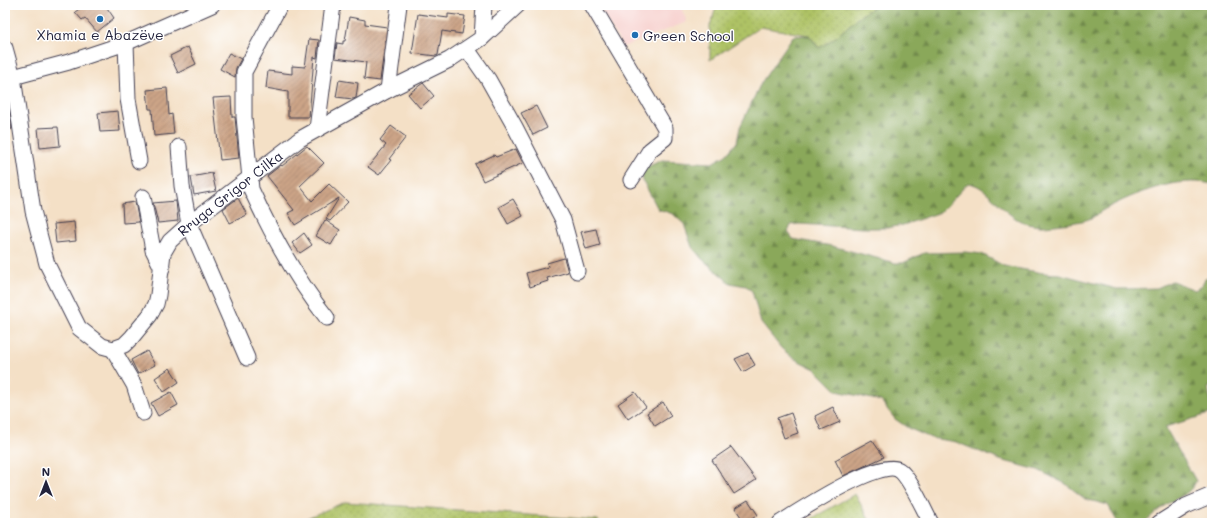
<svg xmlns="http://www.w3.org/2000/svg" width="1217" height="528" font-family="Mali,sans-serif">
	<defs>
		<pattern id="grass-dots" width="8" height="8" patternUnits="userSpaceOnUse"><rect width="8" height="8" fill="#aec265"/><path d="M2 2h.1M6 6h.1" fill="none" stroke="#95a659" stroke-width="1.8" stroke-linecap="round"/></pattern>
		<pattern id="forest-firs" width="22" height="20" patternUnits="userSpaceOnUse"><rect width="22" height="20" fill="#8aa85a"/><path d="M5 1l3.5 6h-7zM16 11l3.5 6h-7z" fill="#70884c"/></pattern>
		<pattern id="building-hatch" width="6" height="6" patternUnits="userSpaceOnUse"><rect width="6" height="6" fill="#cca487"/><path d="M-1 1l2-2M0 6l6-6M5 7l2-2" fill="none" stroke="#a58570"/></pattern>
	</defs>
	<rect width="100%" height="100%" fill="#fff"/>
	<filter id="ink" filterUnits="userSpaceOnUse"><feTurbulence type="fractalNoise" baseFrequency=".025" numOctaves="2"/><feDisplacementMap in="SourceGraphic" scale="8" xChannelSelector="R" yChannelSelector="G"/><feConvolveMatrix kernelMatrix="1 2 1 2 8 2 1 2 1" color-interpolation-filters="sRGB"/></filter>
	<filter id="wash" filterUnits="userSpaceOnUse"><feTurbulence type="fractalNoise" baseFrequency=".012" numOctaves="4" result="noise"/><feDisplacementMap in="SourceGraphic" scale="16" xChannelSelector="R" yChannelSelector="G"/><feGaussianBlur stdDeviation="0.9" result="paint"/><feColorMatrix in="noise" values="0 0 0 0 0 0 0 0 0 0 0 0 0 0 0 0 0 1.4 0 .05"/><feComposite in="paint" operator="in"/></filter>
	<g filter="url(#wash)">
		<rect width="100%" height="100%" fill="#f4e0c6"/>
		<!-- built -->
		<path fill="#f7d0cd" d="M 598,5 L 680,5 L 687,22 L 623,47 Z"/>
		<!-- grass -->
		<g fill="url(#grass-dots)" stroke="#687250">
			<path d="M 717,5 L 879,5 C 855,15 841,37 819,48 L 809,35 L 760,27 L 710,60 L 710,26 Z"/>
			<path d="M 855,494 L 871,523 L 804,523 Z"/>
			<path d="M 345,502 L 598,520 L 599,523 L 295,523 Z"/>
		</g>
		<!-- forest -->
		<path fill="url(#forest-firs)" stroke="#56654a" d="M 879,5 L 1212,5 L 1212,184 C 1176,176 1136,193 1105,209 C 1099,212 1095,217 1089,219 C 1082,222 1050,226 1041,226 C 1003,225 994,186 968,183 L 941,212 L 903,225 L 887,228 L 863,228 L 799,224 L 791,225 L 788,232 L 793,239 L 832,246 L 895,263 L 903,263 L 924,253 L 965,252 L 982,254 L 1004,266 L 1043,273 L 1060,274 L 1117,289 L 1157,288 L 1172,281 L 1195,290 L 1201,286 L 1205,279 L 1212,277 L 1212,387 L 1208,387 L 1212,413 L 1165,427 L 1196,481 C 1190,496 1176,497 1164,506 C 1157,511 1150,517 1144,523 L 1118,523 L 1108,505 L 1085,499 L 1066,484 L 1038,470 L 1000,460 L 956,442 L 931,438 L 908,428 L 895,419 L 881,401 L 837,391 L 815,369 L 793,358 L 781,348 L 761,323 L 752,291 L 746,286 L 730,283 L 702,259 L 692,247 L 684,224 L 673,214 L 658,209 L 643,181 L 642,173 L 647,167 L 662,160 L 712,163 L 726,155 L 737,142 L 740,127 L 761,83 L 793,36 L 809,35 L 819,48 C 841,37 855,15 879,5 Z"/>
		<g id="blocks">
			<!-- building -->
			<g fill="url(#building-hatch)">
				<path d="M 85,5 L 105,5 L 114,18 L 97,32 L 85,18 L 82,20 L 75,12 Z"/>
				<path d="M 418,14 L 448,18 L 448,14 L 465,16 L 462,34 L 442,31 L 438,55 L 436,56 L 412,53 Z"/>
				<path d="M 349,17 L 365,20 L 365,24 L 387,27 L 380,81 L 364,79 L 366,62 L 335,58 L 337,43 L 343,44 L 343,41 L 345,41 Z"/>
				<path d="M 309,39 L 319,40 L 317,58 L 314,57 L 309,117 L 288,117 L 288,92 L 266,88 L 268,71 L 292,74 L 292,66 L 305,67 Z"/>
				<path d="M 188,47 L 196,64 L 178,73 L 170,56 Z"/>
				<path d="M 229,53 L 241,59 L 236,68 L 235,77 L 220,69 Z"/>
				<path d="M 339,80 L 358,83 L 356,98 L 353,99 L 336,97 Z"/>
				<path d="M 423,83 L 434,96 L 420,108 L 408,94 Z"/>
				<path d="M 167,88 L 169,115 L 172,114 L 174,134 L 154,136 L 152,109 L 149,109 L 147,90 Z"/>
				<path d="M 231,97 L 232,117 L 235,117 L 239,158 L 220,160 L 213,98 Z"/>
				<path d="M 536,106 L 547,128 L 533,135 L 521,113 Z"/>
				<path d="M 5,110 L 9,110 L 12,129 L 5,130 Z"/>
				<path d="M 118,111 L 120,131 L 100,132 L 98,113 Z"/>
				<path d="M 391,126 L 406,137 L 389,159 L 391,160 L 379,175 L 368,167 L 386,145 L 380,140 Z"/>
				<path d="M 58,127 L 60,146 L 40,148 L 38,128 Z"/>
				<path d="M 307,146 L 324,163 L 300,186 L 312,201 L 329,184 L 348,202 L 330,221 L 326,219 L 339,198 L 295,225 L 288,213 L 294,210 L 267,176 L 281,165 L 282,166 Z"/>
				<path d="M 516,149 L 523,163 L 483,181 L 475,164 L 494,155 L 496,157 Z"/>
				<path d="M 212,173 L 216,191 L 194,195 L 191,177 Z"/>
				<path d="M 238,198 L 247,215 L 230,223 L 223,209 Z"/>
				<path d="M 513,199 L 523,216 L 508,224 L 499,207 Z"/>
				<path d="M 176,201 L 178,221 L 158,223 L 153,203 Z"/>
				<path d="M 135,202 L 139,222 L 123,223 L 122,204 Z"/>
				<path d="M 325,220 L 340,230 L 331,245 L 316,236 Z"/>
				<path d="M 74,222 L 76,241 L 56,243 L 54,224 Z"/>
				<path d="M 596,229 L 600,245 L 586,249 L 581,232 Z"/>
				<path d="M 304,233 L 312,245 L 300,253 L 292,243 Z"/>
				<path d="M 564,258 L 568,272 L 547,278 L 548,281 L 530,287 L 526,273 L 548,267 L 547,263 Z"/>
				<path d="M 147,351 L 155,365 L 138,374 L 131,360 Z"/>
				<path d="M 748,353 L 755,365 L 743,372 L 735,359 Z"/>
				<path d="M 170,368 L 179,382 L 164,392 L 155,378 Z"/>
				<path d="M 171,392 L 178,405 L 158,416 L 151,403 Z"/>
				<path d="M 635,392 L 646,407 L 628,419 L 618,404 Z"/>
				<path d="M 663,402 L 671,416 L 655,426 L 647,413 Z"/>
				<path d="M 833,407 L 840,422 L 821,430 L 815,416 Z"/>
				<path d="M 791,413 L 798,433 L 784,438 L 777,418 Z"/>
				<path d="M 872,440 L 884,457 L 843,476 L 835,460 Z"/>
				<path d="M 731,447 L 756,480 L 734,494 L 712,460 Z"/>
				<path d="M 748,500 L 758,515 L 745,523 L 735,508 Z"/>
			</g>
		</g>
	</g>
	<g filter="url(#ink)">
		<use href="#blocks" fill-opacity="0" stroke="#423e50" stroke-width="1"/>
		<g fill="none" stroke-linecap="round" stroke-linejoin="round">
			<!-- minor casing -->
			<g stroke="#423e50" stroke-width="17">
				<g id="minor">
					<path d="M 280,5 L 244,72 L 244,117 L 251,189 C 272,235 295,278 327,318"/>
					<path d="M 592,5 L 665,128 L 665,138 L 650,150 L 631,180"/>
					<path d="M 482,38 L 484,5"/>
					<path d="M 126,43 L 128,99 L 139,161"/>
					<path d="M 5,48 L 13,77 L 33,211 L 47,264 L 79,328 L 102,346 L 113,349 L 124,345 L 132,337 L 150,315 L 156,304 L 158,295 L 163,253 L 170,241 L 189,224 L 300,139 L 388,90 L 449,60 L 482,38 L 518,5"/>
					<path d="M 467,49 L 488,79 L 515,127 L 563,220 L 577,271"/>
					<path d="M 13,77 L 69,62 L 126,43 L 212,5"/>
					<path d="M 388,90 L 399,5"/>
					<path d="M 317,129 L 333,5"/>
					<path d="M 179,147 L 182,186 L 189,224 L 247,358"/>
					<path d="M 143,197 L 153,250 L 162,268"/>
					<path d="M 113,349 L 134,385 L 143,413"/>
					<path d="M 780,523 C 799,511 880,458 899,470 C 909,476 925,512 931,523"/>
					<path d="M 1159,523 L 1186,506 L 1212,495"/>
				</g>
			</g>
			<!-- minor -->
			<use href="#minor" stroke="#fff" stroke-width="15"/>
		</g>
	</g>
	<!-- markers -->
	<g fill="#1f6fb2" stroke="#fff" stroke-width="1.5">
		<circle cx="100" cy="19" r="4"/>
		<circle cx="635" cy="35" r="4"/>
	</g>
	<g text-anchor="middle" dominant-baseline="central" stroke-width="3" stroke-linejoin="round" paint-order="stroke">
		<!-- poi labels -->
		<g font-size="14" fill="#22223b" stroke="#fff">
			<text x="100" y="34">Xhamia e Abazëve</text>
			<text x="643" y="35" text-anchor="start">Green School</text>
		</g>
		<!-- street labels -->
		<g font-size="14" fill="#22223b" stroke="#fff">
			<text transform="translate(230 193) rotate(-38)">Rruga Grigor Cilka</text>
		</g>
	</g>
	<!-- margin -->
	<rect width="1217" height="528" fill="none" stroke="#fff" stroke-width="20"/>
	<!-- north arrow -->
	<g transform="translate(46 482)" stroke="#ffffff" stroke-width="3" paint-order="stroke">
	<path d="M0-3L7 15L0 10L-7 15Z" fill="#22223b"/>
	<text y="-6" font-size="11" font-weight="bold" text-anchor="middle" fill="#22223b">N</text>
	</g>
</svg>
